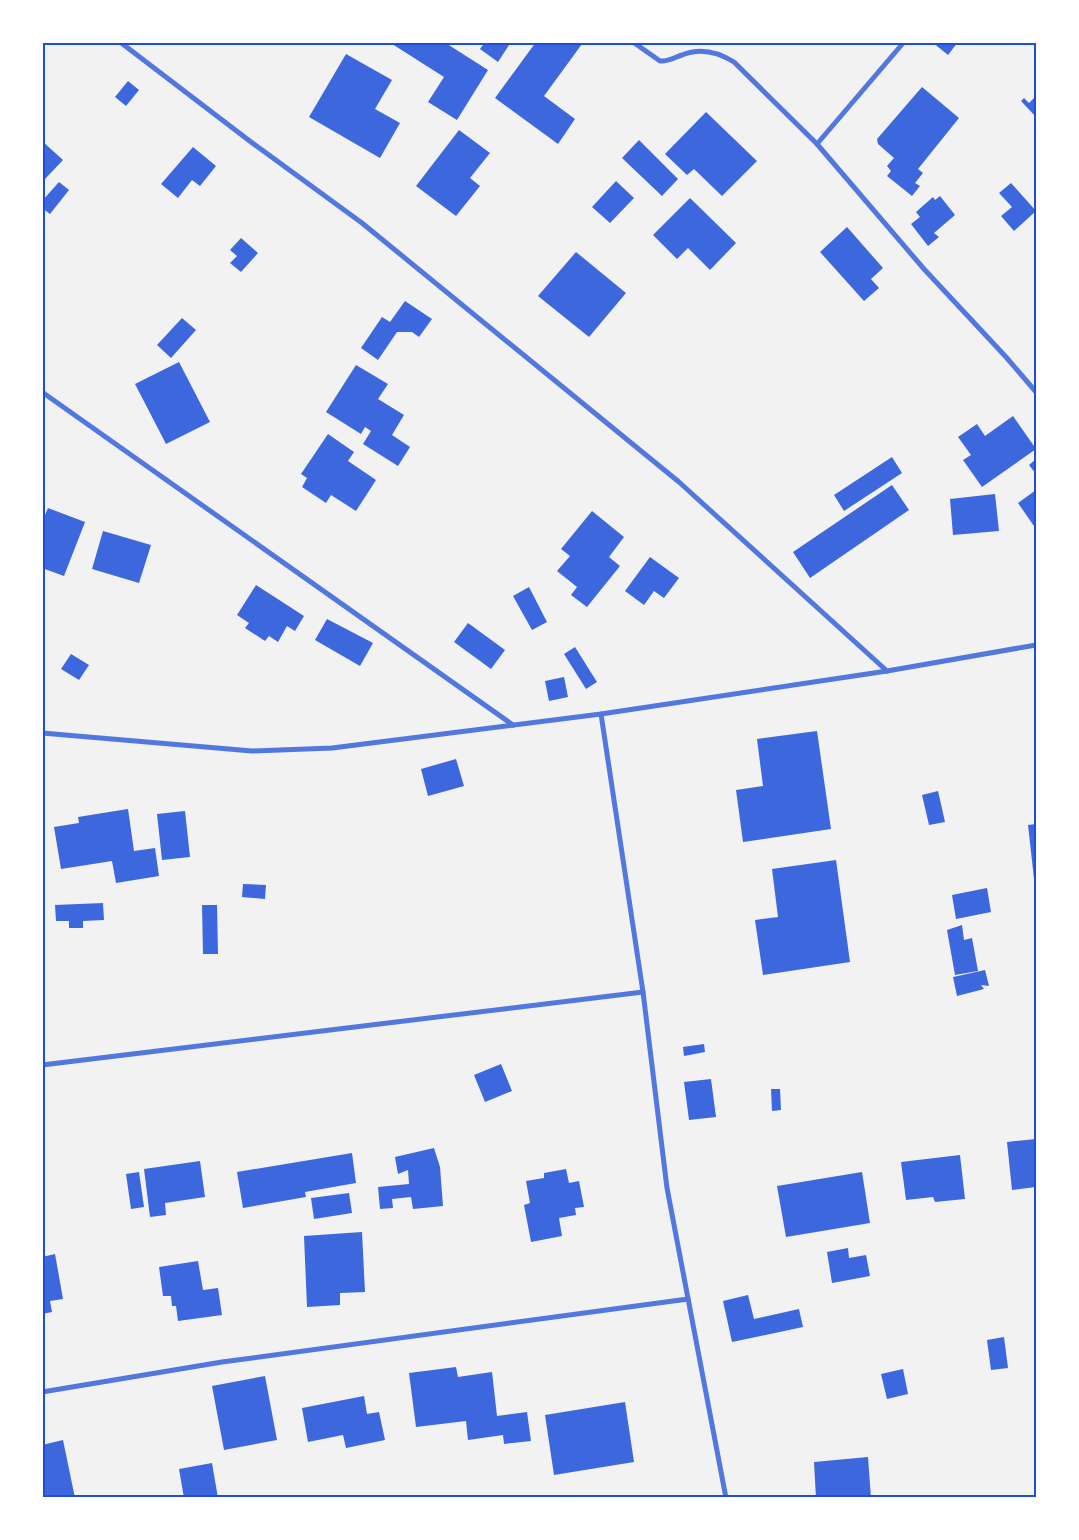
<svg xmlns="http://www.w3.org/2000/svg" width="1079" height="1540" font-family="'Fira Sans Condensed',sans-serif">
	<rect width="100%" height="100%" fill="#f2f2f2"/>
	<!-- building -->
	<g fill="#3d67dc">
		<path d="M 389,42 L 444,42 L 488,70 L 457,120 L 428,102 L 444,77 Z"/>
		<path d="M 485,42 L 511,42 L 498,62 L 480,49 Z"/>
		<path d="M 536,42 L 579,42 L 582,44 L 544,96 L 575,119 L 558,144 L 495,98 Z"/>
		<path d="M 932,42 L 958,42 L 948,55 Z"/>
		<path d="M 346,54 L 392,80 L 375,109 L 400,123 L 380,158 L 309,117 Z"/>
		<path d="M 128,81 L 139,90 L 126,106 L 115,97 Z"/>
		<path d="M 922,87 L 959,118 L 918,169 L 923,173 L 915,183 L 920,186 L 912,196 L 887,176 L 891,171 L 887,166 L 894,158 L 878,144 L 877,139 Z"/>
		<path d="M 1036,96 L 1036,117 L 1021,101 L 1024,98 L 1029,103 Z"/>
		<path d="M 706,112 L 757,161 L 722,196 L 694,169 L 687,175 L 665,154 Z"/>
		<path d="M 459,130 L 490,153 L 470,178 L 480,186 L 456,216 L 416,186 Z"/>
		<path d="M 639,140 L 678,179 L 662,196 L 622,158 Z"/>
		<path d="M 42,141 L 63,160 L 45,179 L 42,177 Z"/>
		<path d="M 193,147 L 216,166 L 200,186 L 192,180 L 178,198 L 161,184 Z"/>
		<path d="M 616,181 L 634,198 L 610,223 L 592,207 Z"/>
		<path d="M 59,182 L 69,190 L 50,214 L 42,208 L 42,201 Z"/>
		<path d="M 1011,183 L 1036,211 L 1014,231 L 1001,216 L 1012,207 L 999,193 Z"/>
		<path d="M 940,196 L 955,215 L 934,233 L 939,237 L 928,246 L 911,224 L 920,217 L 916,212 L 933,197 L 935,200 Z"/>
		<path d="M 690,198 L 736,243 L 710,270 L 688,248 L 677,259 L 653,235 Z"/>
		<path d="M 847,227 L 883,268 L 871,279 L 879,288 L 864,301 L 820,252 Z"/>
		<path d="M 241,238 L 258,253 L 241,272 L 230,263 L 237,256 L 230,250 Z"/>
		<path d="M 576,252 L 626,293 L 589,337 L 538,296 Z"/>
		<path d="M 405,301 L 432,319 L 419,337 L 412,332 L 397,332 L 378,360 L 361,348 L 382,317 L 390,322 Z"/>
		<path d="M 182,318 L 196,330 L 171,358 L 157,345 Z"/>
		<path d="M 179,362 L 210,422 L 166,444 L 135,384 Z"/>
		<path d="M 356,365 L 388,384 L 378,399 L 404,415 L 392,435 L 410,447 L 398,466 L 363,444 L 371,431 L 365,427 L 361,434 L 326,412 Z"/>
		<path d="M 1013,416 L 1036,449 L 982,487 L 963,460 L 971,455 L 958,437 L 977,424 L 985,436 Z"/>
		<path d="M 328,434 L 354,452 L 348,461 L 376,480 L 356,511 L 331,495 L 326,503 L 302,487 L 307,478 L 301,474 Z"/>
		<path d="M 892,457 L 902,473 L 844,511 L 834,495 Z"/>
		<path d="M 1036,459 L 1036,474 L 1029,465 Z"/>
		<path d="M 892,485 L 909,510 L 810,578 L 793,552 Z"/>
		<path d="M 1036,490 L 1036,529 L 1018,503 Z"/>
		<path d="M 995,494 L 999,531 L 953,535 L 950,499 Z"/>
		<path d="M 48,508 L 85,522 L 64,576 L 42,568 L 42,522 Z"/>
		<path d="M 592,511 L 624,537 L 609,557 L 620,566 L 587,607 L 571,595 L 577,587 L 557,571 L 570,556 L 561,549 Z"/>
		<path d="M 103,531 L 151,545 L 139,583 L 92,569 Z"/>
		<path d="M 650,557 L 679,578 L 664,598 L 654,591 L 644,605 L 625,591 Z"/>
		<path d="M 256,585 L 304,616 L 295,631 L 287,626 L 278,642 L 269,636 L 265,641 L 245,628 L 249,623 L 237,615 Z"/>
		<path d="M 529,587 L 547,622 L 532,630 L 513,596 Z"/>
		<path d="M 327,619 L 373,643 L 360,666 L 315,640 Z"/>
		<path d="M 468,623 L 505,650 L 491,669 L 454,642 Z"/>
		<path d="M 575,647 L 597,682 L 586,689 L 564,654 Z"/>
		<path d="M 71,654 L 89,665 L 79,680 L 61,669 Z"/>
		<path d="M 564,677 L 568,697 L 549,701 L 545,681 Z"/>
		<path d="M 817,731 L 831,829 L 743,842 L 736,790 L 763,786 L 757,739 Z"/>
		<path d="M 456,759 L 464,786 L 428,796 L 421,769 Z"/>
		<path d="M 938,791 L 945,822 L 929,825 L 922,795 Z"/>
		<path d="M 128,809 L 134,851 L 155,848 L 159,876 L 116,883 L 112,861 L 61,869 L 54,827 L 79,823 L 78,817 Z"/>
		<path d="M 185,811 L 190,857 L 162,860 L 157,814 Z"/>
		<path d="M 1036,824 L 1036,888 L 1035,888 L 1028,825 Z"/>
		<path d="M 836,860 L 850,962 L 763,975 L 755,920 L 778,917 L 772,869 Z"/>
		<path d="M 243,884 L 266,885 L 265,899 L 242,897 Z"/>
		<path d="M 987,888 L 991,912 L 956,919 L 952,895 Z"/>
		<path d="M 103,903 L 104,920 L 83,921 L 83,928 L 69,928 L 69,921 L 56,921 L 55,905 Z"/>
		<path d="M 202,905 L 217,905 L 218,954 L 203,954 Z"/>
		<path d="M 962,925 L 964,940 L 972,938 L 978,971 L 955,975 L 947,930 Z"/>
		<path d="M 985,970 L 989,986 L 981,985 L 984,989 L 957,996 L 953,977 Z"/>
		<path d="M 704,1044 L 705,1052 L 684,1056 L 683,1047 Z"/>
		<path d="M 501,1064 L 512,1091 L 485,1102 L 474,1075 Z"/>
		<path d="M 711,1079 L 716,1117 L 689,1120 L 684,1082 Z"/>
		<path d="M 771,1089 L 780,1089 L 781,1110 L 772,1111 Z"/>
		<path d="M 1036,1139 L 1036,1187 L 1012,1190 L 1007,1142 Z"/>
		<path d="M 434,1148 L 440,1167 L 443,1206 L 413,1209 L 411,1197 L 392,1199 L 393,1208 L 380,1209 L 378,1187 L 409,1184 L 408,1170 L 398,1174 L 395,1157 Z"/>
		<path d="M 352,1153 L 356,1183 L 305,1192 L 306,1197 L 243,1208 L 237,1172 Z"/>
		<path d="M 960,1155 L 965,1199 L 935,1202 L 933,1197 L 906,1200 L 901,1162 Z"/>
		<path d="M 200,1161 L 205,1197 L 165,1203 L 166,1215 L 150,1217 L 144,1169 Z"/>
		<path d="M 566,1169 L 569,1183 L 579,1181 L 584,1207 L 575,1208 L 576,1215 L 559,1218 L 562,1236 L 531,1242 L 524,1205 L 530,1203 L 526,1181 L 544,1178 L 544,1173 Z"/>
		<path d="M 139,1172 L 144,1207 L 131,1209 L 126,1174 Z"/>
		<path d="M 862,1172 L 870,1223 L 786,1237 L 777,1186 Z"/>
		<path d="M 349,1193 L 352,1213 L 314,1219 L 311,1198 Z"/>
		<path d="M 362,1232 L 365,1292 L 340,1293 L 340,1305 L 307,1307 L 304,1236 Z"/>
		<path d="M 848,1248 L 849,1258 L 866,1255 L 870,1276 L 832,1283 L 827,1252 Z"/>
		<path d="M 55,1254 L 63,1299 L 50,1301 L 52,1312 L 42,1314 L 42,1257 Z"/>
		<path d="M 198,1261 L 203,1290 L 218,1288 L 222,1315 L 178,1321 L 176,1306 L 172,1306 L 171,1296 L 163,1296 L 159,1267 Z"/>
		<path d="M 748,1295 L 754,1319 L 799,1309 L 803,1327 L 732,1342 L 723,1301 Z"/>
		<path d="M 1004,1337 L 1008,1368 L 991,1370 L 987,1340 Z"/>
		<path d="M 456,1367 L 458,1377 L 492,1372 L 497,1416 L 527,1412 L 531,1441 L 504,1444 L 503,1435 L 468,1440 L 466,1421 L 416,1427 L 409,1373 Z"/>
		<path d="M 903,1369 L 908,1394 L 887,1399 L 881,1374 Z"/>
		<path d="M 265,1376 L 277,1440 L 224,1450 L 212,1386 Z"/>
		<path d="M 364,1396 L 367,1414 L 379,1412 L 385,1440 L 346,1448 L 343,1435 L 308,1442 L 302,1408 Z"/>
		<path d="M 625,1402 L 634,1462 L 554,1475 L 545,1415 Z"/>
		<path d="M 63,1440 L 75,1498 L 42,1498 L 42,1445 Z"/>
		<path d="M 868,1457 L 871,1498 L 816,1498 L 814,1462 Z"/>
		<path d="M 212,1463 L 218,1498 L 184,1498 L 179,1469 Z"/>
	</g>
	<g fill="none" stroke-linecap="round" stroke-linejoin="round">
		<!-- minor -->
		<g stroke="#5277de" stroke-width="5">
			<path d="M 120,42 L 251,142 L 362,223 L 679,482 L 887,671"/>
			<path d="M 633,42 L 660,61 C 668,62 675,57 682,55 C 701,47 718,52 734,62 L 817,144 L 924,269 L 1006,357 L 1036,392"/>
			<path d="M 817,144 L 904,42"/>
			<path d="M 42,392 L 513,725"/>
			<path d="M 601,714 L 643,992 L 667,1188 L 726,1498"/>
			<path d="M 42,733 L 252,751 L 332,748 L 601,714 L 887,671 L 1036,645"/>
			<path d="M 42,1065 L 643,992"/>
			<path d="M 42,1392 L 222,1362 L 688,1299"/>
		</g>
	</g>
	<!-- border -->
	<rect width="1079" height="1540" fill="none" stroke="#ffffff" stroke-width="88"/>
	<rect x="44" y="44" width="991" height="1452" fill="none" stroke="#1d4ed8" stroke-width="2"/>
</svg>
